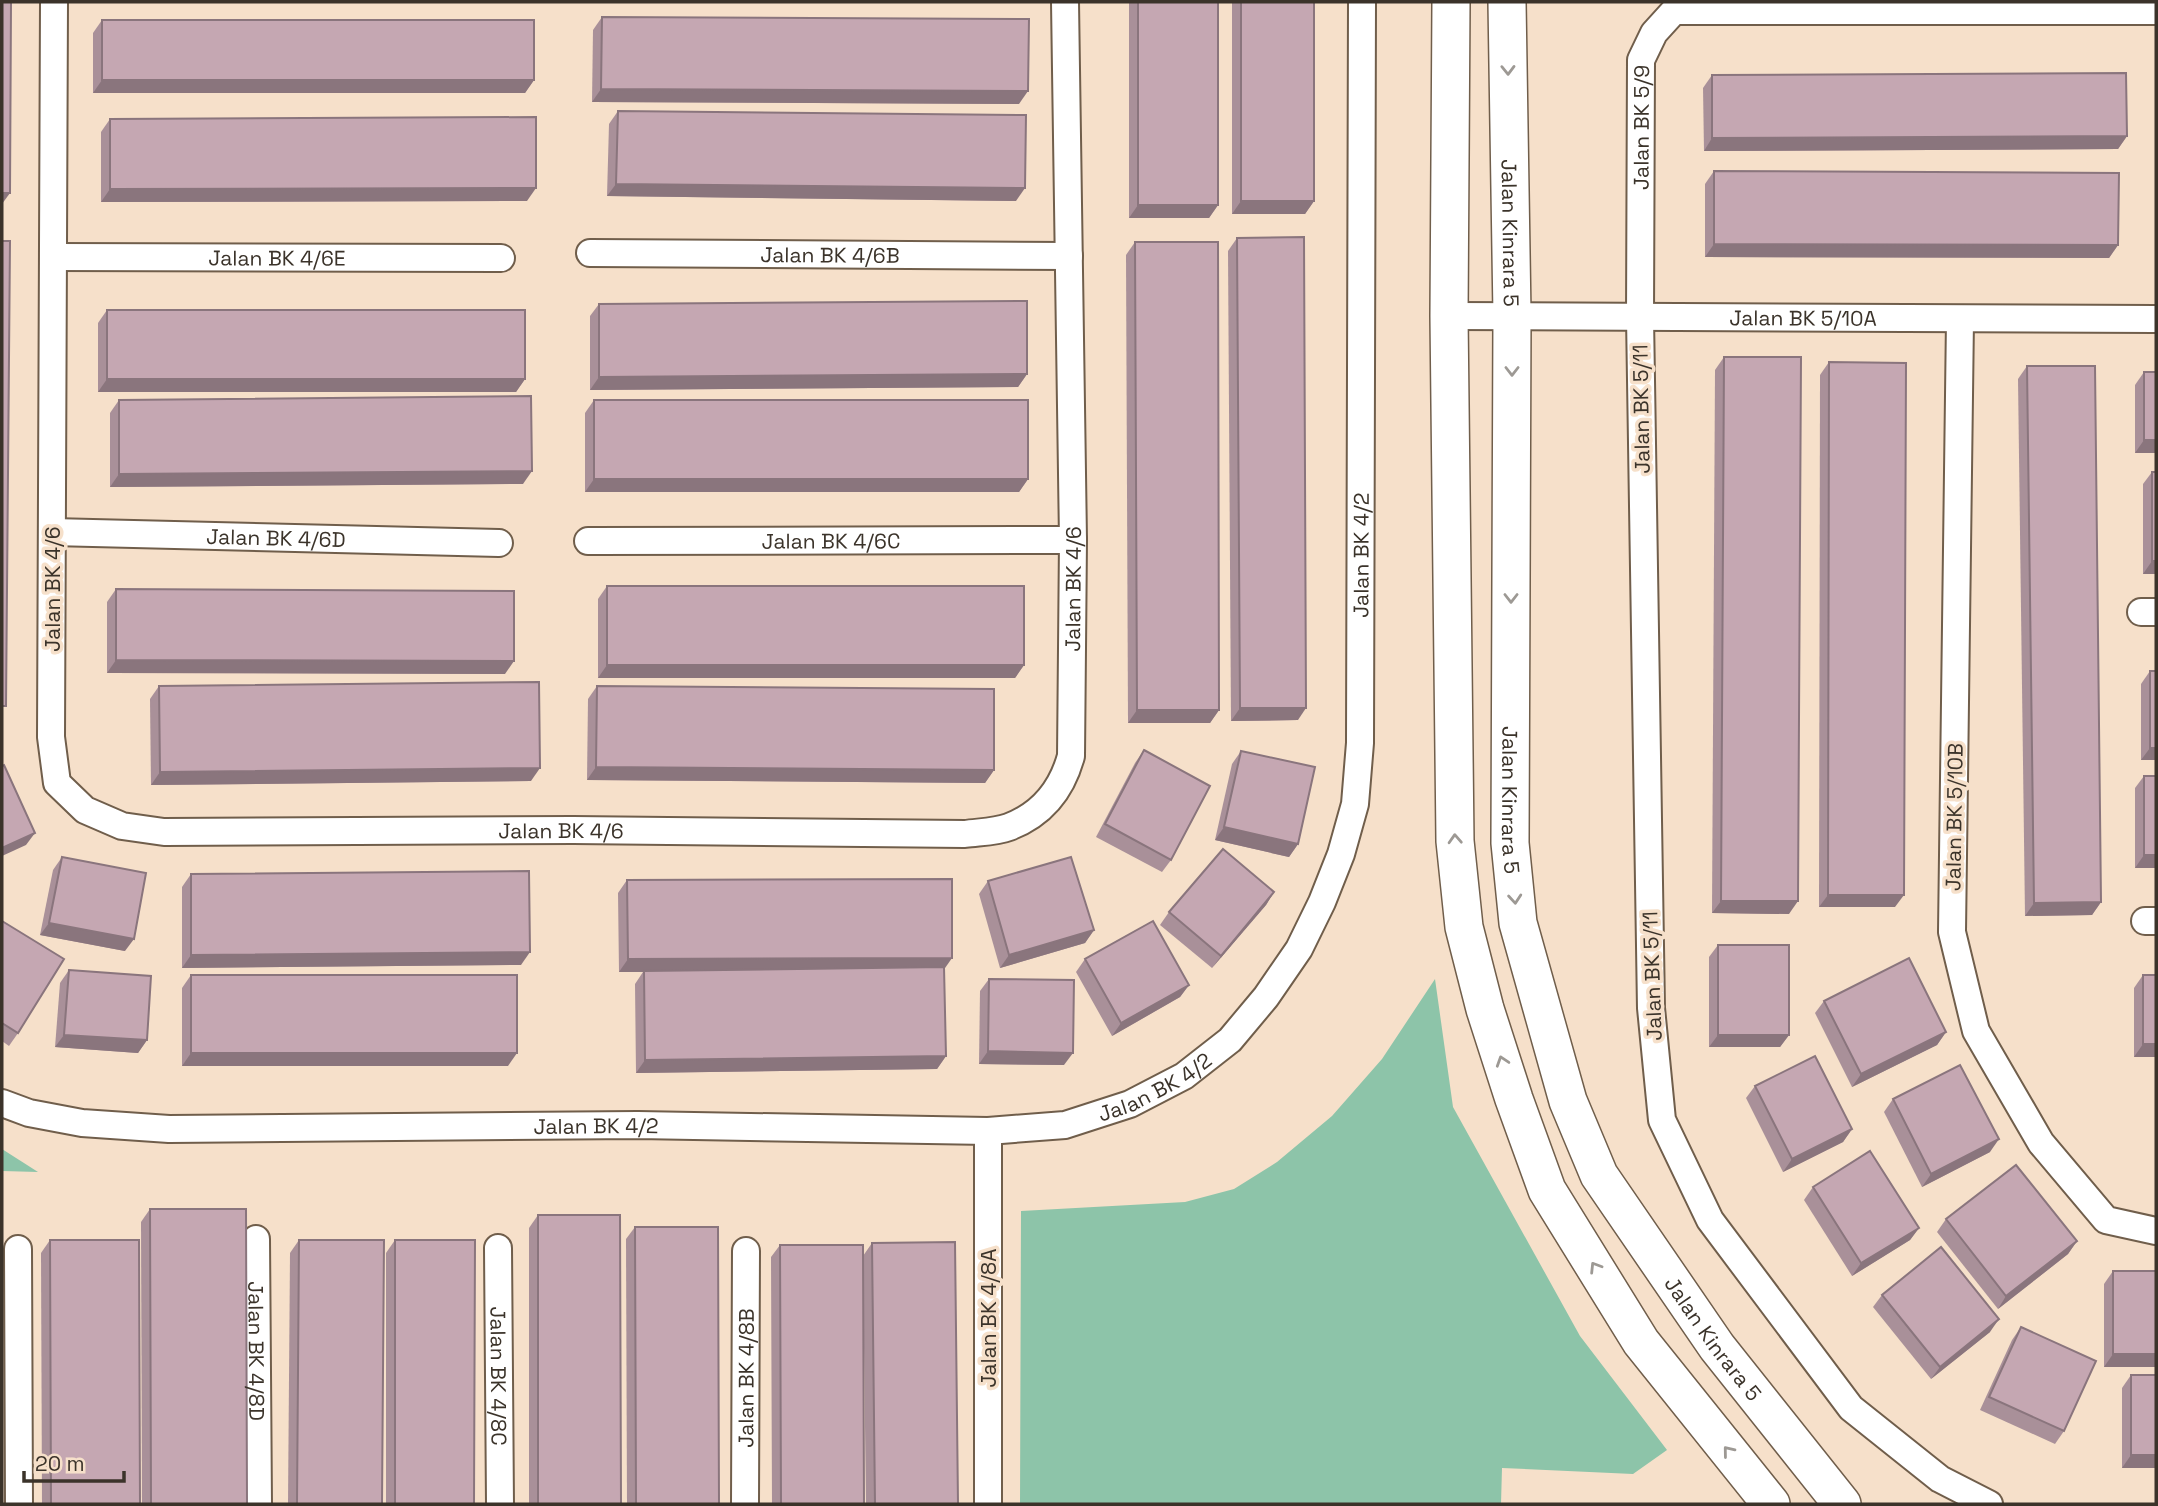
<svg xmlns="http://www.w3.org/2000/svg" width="2158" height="1506" font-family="'Space Grotesk',sans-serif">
	<rect width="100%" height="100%" fill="#f6e0ca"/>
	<!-- green -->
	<g fill="#8dc4a9">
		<path d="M 1435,979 L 1453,1107 L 1580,1336 L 1667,1450 L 1633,1474 L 1502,1468 L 1501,1504 L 1020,1504 L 1021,1211 L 1185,1202 L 1234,1189 L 1277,1162 L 1332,1116 L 1382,1059 Z"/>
		<path d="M 2,1149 L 38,1172 L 2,1171 Z"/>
	</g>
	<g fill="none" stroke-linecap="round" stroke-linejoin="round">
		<!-- minor casing -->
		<g stroke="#705e4b" stroke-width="30">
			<g id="minor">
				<path id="s1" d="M 54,2 L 51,737 L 57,783 L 85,810 L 122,826 L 164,832 L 573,830 L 965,834 C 979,832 996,832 1009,827 C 1043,814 1062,789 1071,756 L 1073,540 L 1065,2"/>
				<path id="s2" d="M 590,253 L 1069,256"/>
				<path id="s3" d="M 53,257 L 501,258"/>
				<path id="s4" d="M 1449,316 L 2156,319"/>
				<path d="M 1960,319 L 1952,932 L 1976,1031 L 2041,1143 L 2106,1220 L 2156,1231"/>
				<path id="s5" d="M 52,532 L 499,543"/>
				<path id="s6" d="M 588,541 L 1073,540"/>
				<path d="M 2141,612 L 2156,612"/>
				<path d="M 2145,921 L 2156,921"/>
				<path id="s7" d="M 2,1103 L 29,1113 L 82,1123 L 169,1129 L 638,1125 L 988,1131 L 1065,1125 L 1130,1104 L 1184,1076 L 1230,1040 L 1266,997 L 1299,949 L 1322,902 L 1341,854 L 1355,804 L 1360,743 L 1362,2"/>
				<path d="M 988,1131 L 988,1504"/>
				<path id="s8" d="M 256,1239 L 258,1504"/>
				<path id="s9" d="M 498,1248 L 500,1504"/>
				<path d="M 18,1249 L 19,1504"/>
				<path id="s10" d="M 745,1504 L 746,1251"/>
				<path id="s11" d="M 1989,1504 L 1940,1479 L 1851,1408 L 1710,1220 L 1662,1120 L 1651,1008 L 1640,317 L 1641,60 L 1654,33 L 1674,11 L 2156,11"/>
			</g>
		</g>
		<!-- secondary casing -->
		<g stroke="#705e4b" stroke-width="40">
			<g id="secondary">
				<path d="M 1451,2 L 1449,316 L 1455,841 L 1464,927 L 1485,1009 L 1514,1099 L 1547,1190 L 1641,1342 L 1771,1504"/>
				<path id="s12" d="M 1507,2 L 1512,315 L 1510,843 L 1518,923 L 1568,1101 L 1599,1175 L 1717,1347 L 1842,1504"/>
			</g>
		</g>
		<!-- minor -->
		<use href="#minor" stroke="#fff" stroke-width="26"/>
		<!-- secondary -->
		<use href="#secondary" stroke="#fff" stroke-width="37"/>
	</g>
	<!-- wall -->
	<g fill="#a99099">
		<path d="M 1129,2 L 1218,2 L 1218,205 L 1209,218 L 1129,218 Z"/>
		<path d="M 1232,2 L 1314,2 L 1314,201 L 1305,214 L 1232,214 Z"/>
		<path d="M 602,17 L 1019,104 L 592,102 L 593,30 Z"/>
		<path d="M 102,20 L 534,80 L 525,93 L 93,93 L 93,33 Z"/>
		<path d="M 1712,75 L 2127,136 L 2118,149 L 1704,151 L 1703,88 Z"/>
		<path d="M 618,111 L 1016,201 L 607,196 L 609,124 Z"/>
		<path d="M 110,119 L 527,201 L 101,202 L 101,132 Z"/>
		<path d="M 1714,171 L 2118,245 L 2109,258 L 1705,257 L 1705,184 Z"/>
		<path d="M 1237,238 L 1298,720 L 1231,721 L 1228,251 Z"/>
		<path d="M 1135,242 L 1219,710 L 1210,723 L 1128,723 L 1126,255 Z"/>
		<path d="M 599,304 L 1027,374 L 1018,387 L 590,390 L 590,316 Z"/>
		<path d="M 107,310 L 525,379 L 516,392 L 98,392 L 98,323 Z"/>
		<path d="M 1724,357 L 1789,914 L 1712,913 L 1715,370 Z"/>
		<path d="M 1829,362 L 1895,907 L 1819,907 L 1820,375 Z"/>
		<path d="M 2027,366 L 2101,902 L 2092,915 L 2025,916 L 2018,379 Z"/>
		<path d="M 2144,372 L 2156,453 L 2135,453 L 2135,385 Z"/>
		<path d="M 119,400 L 523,484 L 110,487 L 110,413 Z"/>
		<path d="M 594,400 L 1028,479 L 1019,492 L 585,492 L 585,413 Z"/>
		<path d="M 2152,472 L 2156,472 L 2156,574 L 2143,574 L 2143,484 Z"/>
		<path d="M 607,586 L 1024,665 L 1015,678 L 598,678 L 598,599 Z"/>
		<path d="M 116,589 L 505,674 L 107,673 L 107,602 Z"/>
		<path d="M 2150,671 L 2156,760 L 2141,760 L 2141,684 Z"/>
		<path d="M 159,686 L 531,781 L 151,785 L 150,699 Z"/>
		<path d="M 597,686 L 994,770 L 985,783 L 587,780 L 588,699 Z"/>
		<path d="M 1144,750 L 1171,860 L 1162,872 L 1096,837 L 1135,763 Z"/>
		<path d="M 1241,751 L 1298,844 L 1289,857 L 1215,840 L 1232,764 Z"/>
		<path d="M 2144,776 L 2156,868 L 2135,868 L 2135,788 Z"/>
		<path d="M 62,857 L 125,951 L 40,935 L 53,870 Z"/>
		<path d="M 191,874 L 521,965 L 182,968 L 182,887 Z"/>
		<path d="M 627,880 L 944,969 L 946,1056 L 937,1069 L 636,1073 L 635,984 L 643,972 L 619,972 L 618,893 Z"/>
		<path d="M 988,881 L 1094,930 L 1085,943 L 1000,968 L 979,894 Z"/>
		<path d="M 1274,892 L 1266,905 L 1212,968 L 1160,925 L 1169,912 Z"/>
		<path d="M 2,921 L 18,1033 L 9,1046 L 2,1041 Z"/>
		<path d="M 1718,945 L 1789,1035 L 1780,1047 L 1709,1047 L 1709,957 Z"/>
		<path d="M 1085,959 L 1189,985 L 1180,997 L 1112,1036 L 1076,972 Z"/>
		<path d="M 69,970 L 147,1040 L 138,1053 L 55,1047 L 60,983 Z"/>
		<path d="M 191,975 L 508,1066 L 182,1066 L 182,988 Z"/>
		<path d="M 2143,975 L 2156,1057 L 2134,1057 L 2134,988 Z"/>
		<path d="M 989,979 L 1064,1065 L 979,1064 L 980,991 Z"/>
		<path d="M 1824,1001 L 1946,1032 L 1937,1045 L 1852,1087 L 1815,1013 Z"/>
		<path d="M 1755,1086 L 1852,1129 L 1843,1142 L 1783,1172 L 1746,1098 Z"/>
		<path d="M 1893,1099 L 1990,1152 L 1922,1187 L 1884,1112 Z"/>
		<path d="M 1813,1187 L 1919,1228 L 1910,1240 L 1852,1276 L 1804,1200 Z"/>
		<path d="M 150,1209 L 247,1504 L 142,1504 L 141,1222 Z"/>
		<path d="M 538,1215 L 621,1504 L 529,1504 L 529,1228 Z"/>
		<path d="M 1946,1219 L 2077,1241 L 2068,1254 L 1998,1309 L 1937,1232 Z"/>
		<path d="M 635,1227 L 719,1504 L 627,1504 L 626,1239 Z"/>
		<path d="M 50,1240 L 140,1504 L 42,1504 L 41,1253 Z"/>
		<path d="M 299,1240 L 382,1504 L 288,1504 L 290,1253 Z"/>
		<path d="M 395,1240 L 474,1504 L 386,1504 L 386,1253 Z"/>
		<path d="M 872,1243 L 958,1504 L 866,1504 L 863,1270 L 864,1504 L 772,1504 L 771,1257 L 780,1245 L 863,1256 Z"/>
		<path d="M 2113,1271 L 2156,1367 L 2104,1367 L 2104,1284 Z"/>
		<path d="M 1882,1295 L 1990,1332 L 1931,1379 L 1873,1307 Z"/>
		<path d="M 2021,1327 L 2064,1431 L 2055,1444 L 1980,1410 L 2012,1340 Z"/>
		<path d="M 2131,1375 L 2156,1468 L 2122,1468 L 2122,1388 Z"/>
	</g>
	<!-- shaded-wall -->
	<g fill="#8a757d">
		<path d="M 102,80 L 534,80 L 525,93 L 93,93 Z"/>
		<path d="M 601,89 L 1028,91 L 1019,104 L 592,102 Z"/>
		<path d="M 2127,136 L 2118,149 L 1704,151 L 1712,138 Z"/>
		<path d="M 616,184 L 1025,188 L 1016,201 L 607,196 Z"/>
		<path d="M 536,188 L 527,201 L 101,202 L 110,189 Z"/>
		<path d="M 2,193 L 10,193 L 2,204 Z"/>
		<path d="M 1241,201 L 1314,201 L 1305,214 L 1232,214 Z"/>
		<path d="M 1138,205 L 1218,205 L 1209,218 L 1129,218 Z"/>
		<path d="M 1714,244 L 2118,245 L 2109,258 L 1705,257 Z"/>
		<path d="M 1027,374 L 1018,387 L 590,390 L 599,377 Z"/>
		<path d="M 107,379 L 525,379 L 516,392 L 98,392 Z"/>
		<path d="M 2144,440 L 2156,440 L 2156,453 L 2135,453 Z"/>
		<path d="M 532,471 L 523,484 L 110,487 L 119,474 Z"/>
		<path d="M 594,479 L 1028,479 L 1019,492 L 585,492 Z"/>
		<path d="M 2152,561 L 2156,561 L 2156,574 L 2143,574 Z"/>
		<path d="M 116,660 L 514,661 L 505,674 L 107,673 Z"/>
		<path d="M 607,665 L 1024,665 L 1015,678 L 598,678 Z"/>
		<path d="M 1240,708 L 1306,708 L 1298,720 L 1231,721 Z"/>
		<path d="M 1137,710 L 1219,710 L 1210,723 L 1128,723 Z"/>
		<path d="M 2150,748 L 2156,748 L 2156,760 L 2141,760 Z"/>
		<path d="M 596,767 L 994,770 L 985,783 L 587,780 Z"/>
		<path d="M 540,768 L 531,781 L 151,785 L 160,772 Z"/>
		<path d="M 1224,827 L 1298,844 L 1289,857 L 1215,840 Z"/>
		<path d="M 35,833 L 26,845 L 2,856 L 2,848 Z"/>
		<path d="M 2144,855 L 2156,855 L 2156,868 L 2135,868 Z"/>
		<path d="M 1274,892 L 1266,905 L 1212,968 L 1221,956 Z"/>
		<path d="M 1828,895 L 1904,895 L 1895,907 L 1819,907 Z"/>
		<path d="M 1721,901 L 1798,901 L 1789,914 L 1712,913 Z"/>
		<path d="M 2101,902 L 2092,915 L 2025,916 L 2034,903 Z"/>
		<path d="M 49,923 L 134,939 L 125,951 L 40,935 Z"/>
		<path d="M 1094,930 L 1085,943 L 1000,968 L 1009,955 Z"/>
		<path d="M 530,952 L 521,965 L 182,968 L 191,955 Z"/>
		<path d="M 952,958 L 943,971 L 619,972 L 628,959 Z"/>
		<path d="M 1189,985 L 1180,997 L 1112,1036 L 1121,1023 Z"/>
		<path d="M 1946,1032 L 1937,1045 L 1852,1087 L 1861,1074 Z"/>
		<path d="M 64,1035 L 147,1040 L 138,1053 L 55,1047 Z"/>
		<path d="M 1718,1035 L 1789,1035 L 1780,1047 L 1709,1047 Z"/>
		<path d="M 2143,1044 L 2156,1044 L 2156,1057 L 2134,1057 Z"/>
		<path d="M 988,1051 L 1073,1053 L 1064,1065 L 979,1064 Z"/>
		<path d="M 191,1053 L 517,1053 L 508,1066 L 182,1066 Z"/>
		<path d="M 946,1056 L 937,1069 L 636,1073 L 645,1060 Z"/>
		<path d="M 1852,1129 L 1843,1142 L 1783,1172 L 1792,1159 Z"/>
		<path d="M 1999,1139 L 1990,1152 L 1922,1187 L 1931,1174 Z"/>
		<path d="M 1919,1228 L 1910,1240 L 1852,1276 L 1861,1263 Z"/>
		<path d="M 2077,1241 L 2068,1254 L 1998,1309 L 2006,1296 Z"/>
		<path d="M 1999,1319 L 1990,1332 L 1931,1379 L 1940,1367 Z"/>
		<path d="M 2113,1354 L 2156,1354 L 2156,1367 L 2104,1367 Z"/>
		<path d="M 2131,1455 L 2156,1455 L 2156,1468 L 2122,1468 Z"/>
	</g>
	<!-- building -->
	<g fill="#c5a7b2" stroke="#8a757d" stroke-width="2">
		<path d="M 2,2 L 11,2 L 10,193 L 2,193 Z"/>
		<rect x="1138" y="2" width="80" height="203"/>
		<rect x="1241" y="2" width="73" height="199"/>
		<path d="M 602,17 L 1029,19 L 1028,91 L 601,89 Z"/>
		<rect x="102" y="20" width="432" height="60"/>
		<path d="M 2126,73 L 2127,136 L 1712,138 L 1712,75 Z"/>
		<path d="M 618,111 L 1026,115 L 1025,188 L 616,184 Z"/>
		<path d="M 536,117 L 536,188 L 110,189 L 110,119 Z"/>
		<path d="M 1714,171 L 2119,173 L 2118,245 L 1714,244 Z"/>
		<path d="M 1304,237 L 1306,708 L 1240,708 L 1237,238 Z"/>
		<path d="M 2,241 L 10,241 L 6,706 L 2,706 Z"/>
		<path d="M 1135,242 L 1218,242 L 1219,710 L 1137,710 Z"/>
		<path d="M 1027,301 L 1027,374 L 599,377 L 599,304 Z"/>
		<rect x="107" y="310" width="418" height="69"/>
		<path d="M 1724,357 L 1801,357 L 1798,901 L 1721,901 Z"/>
		<path d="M 1829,362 L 1906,363 L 1904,895 L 1828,895 Z"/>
		<path d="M 2027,366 L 2095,366 L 2101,902 L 2034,903 Z"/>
		<rect x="2144" y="372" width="12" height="68"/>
		<path d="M 531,396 L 532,471 L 119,474 L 119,400 Z"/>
		<rect x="594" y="400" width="434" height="79"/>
		<rect x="2152" y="472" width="4" height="89"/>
		<rect x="607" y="586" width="417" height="79"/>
		<path d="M 116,589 L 514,591 L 514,661 L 116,660 Z"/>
		<rect x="2150" y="671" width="6" height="77"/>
		<path d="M 539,682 L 540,768 L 160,772 L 159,686 Z"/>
		<path d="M 597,686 L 994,689 L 994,770 L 596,767 Z"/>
		<path d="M 1144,750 L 1210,786 L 1171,860 L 1105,824 Z"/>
		<path d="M 1241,751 L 1315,767 L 1298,844 L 1224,827 Z"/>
		<path d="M 4,765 L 35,833 L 2,848 L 2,766 Z"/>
		<rect x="2144" y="776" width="12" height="79"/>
		<path d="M 1223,849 L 1274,892 L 1221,956 L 1169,912 Z"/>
		<path d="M 62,857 L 146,873 L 134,939 L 49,923 Z"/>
		<path d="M 1071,857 L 1094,930 L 1009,955 L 988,881 Z"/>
		<path d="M 529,871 L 530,952 L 191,955 L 191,874 Z"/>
		<path d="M 952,879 L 952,958 L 628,959 L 627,880 Z"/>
		<path d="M 2,921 L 64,959 L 18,1033 L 2,1023 Z"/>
		<path d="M 1153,921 L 1189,985 L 1121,1023 L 1085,959 Z"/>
		<rect x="1718" y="945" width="71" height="90"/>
		<path d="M 1909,958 L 1946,1032 L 1861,1074 L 1824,1001 Z"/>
		<path d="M 944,967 L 946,1056 L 645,1060 L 644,971 Z"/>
		<path d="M 69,970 L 151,976 L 147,1040 L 64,1035 Z"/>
		<rect x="191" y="975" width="326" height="78"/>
		<rect x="2143" y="975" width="13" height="69"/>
		<path d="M 989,979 L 1074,980 L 1073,1053 L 988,1051 Z"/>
		<path d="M 1815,1056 L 1852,1129 L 1792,1159 L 1755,1086 Z"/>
		<path d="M 1960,1065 L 1999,1139 L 1931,1174 L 1893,1099 Z"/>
		<path d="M 1870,1151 L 1919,1228 L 1861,1263 L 1813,1187 Z"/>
		<path d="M 2016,1165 L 2077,1241 L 2006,1296 L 1946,1219 Z"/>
		<path d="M 150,1209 L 246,1209 L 247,1504 L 151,1504 Z"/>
		<path d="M 538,1215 L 620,1215 L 621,1504 L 538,1504 Z"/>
		<path d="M 635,1227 L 718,1227 L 719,1504 L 636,1504 Z"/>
		<path d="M 50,1240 L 139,1240 L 140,1504 L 51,1504 Z"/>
		<path d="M 299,1240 L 384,1240 L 382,1504 L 297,1504 Z"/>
		<path d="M 395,1240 L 475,1240 L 474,1504 L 395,1504 Z"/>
		<path d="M 955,1242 L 958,1504 L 875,1504 L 872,1243 Z"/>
		<path d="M 780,1245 L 863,1245 L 864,1504 L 781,1504 Z"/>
		<path d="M 1941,1247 L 1999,1319 L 1940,1367 L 1882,1295 Z"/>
		<rect x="2113" y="1271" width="43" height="83"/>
		<path d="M 2021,1327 L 2096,1361 L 2064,1431 L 1989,1397 Z"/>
		<rect x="2131" y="1375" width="25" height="80"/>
	</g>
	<!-- one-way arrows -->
	<defs><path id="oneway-chevron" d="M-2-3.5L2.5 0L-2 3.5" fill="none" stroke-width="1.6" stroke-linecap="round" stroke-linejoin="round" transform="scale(1.75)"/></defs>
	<g stroke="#9d9994">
		<use href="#oneway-chevron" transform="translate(1508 70) rotate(89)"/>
		<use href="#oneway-chevron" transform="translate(1512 371) rotate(90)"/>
		<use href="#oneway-chevron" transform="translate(1511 598) rotate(90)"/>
		<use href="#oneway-chevron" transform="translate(1455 839) rotate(-93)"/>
		<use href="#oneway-chevron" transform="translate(1515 899) rotate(85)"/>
		<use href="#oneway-chevron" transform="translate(1502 1061) rotate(-108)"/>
		<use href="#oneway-chevron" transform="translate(1595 1267) rotate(-122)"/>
		<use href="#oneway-chevron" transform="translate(1728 1451) rotate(-129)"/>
	</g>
	<g text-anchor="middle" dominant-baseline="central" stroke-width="7" stroke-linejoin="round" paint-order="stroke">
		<!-- street labels -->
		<g font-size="21" fill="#3b332a" stroke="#f6e0ca">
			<text stroke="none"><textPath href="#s11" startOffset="1508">Jalan BK 5/9</textPath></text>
			<text stroke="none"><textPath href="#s12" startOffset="231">Jalan Kinrara 5</textPath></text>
			<text stroke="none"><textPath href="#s2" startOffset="240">Jalan BK 4/6B</textPath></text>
			<text stroke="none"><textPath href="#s3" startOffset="224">Jalan BK 4/6E</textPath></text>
			<text stroke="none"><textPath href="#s4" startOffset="354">Jalan BK 5/10A</textPath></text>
			<text transform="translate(1641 409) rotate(-91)">Jalan BK 5/11</text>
			<text stroke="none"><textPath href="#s5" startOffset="224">Jalan BK 4/6D</textPath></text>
			<text stroke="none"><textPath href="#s6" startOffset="243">Jalan BK 4/6C</textPath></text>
			<text stroke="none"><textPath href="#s7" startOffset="1773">Jalan BK 4/2</textPath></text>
			<text transform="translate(52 589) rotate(-90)">Jalan BK 4/6</text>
			<text stroke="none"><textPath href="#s1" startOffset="2014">Jalan BK 4/6</textPath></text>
			<text stroke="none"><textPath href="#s12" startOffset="798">Jalan Kinrara 5</textPath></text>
			<text transform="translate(1954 817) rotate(-89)">Jalan BK 5/10B</text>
			<text stroke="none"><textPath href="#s1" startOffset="1300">Jalan BK 4/6</textPath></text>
			<text transform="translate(1652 976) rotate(-92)">Jalan BK 5/11</text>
			<text stroke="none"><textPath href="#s7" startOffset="1164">Jalan BK 4/2</textPath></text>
			<text stroke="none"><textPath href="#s7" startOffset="597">Jalan BK 4/2</textPath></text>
			<text transform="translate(988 1318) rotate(-90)">Jalan BK 4/8A</text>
			<text stroke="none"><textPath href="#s12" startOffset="1386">Jalan Kinrara 5</textPath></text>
			<text stroke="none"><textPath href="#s8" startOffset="112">Jalan BK 4/8D</textPath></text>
			<text stroke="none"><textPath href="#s9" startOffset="128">Jalan BK 4/8C</textPath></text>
			<text stroke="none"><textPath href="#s10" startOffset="126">Jalan BK 4/8B</textPath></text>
		</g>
	</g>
	<!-- border -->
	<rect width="2158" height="1506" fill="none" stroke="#3b332a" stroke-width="7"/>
	<!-- scale -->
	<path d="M24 1471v10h100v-10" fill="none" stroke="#3b332a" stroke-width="3.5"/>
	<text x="35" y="1471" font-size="21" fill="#3b332a" stroke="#f6e0ca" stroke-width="5" paint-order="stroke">20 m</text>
</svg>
